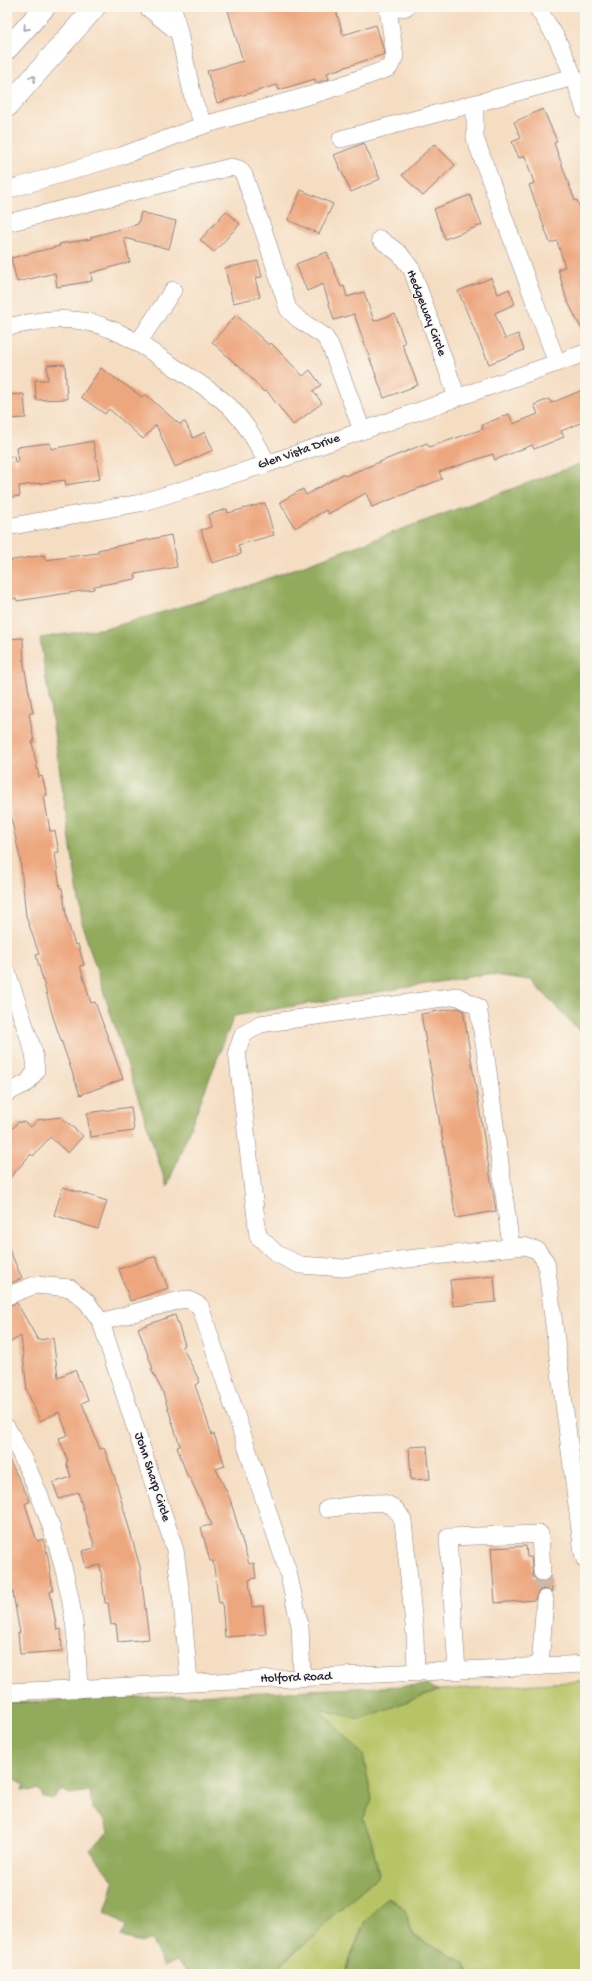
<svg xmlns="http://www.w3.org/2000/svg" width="592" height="1981" font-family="'Gochi Hand',sans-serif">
	<rect width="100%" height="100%" fill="#fbf7ec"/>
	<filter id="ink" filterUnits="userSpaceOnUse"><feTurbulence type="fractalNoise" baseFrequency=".025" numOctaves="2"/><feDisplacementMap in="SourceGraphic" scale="8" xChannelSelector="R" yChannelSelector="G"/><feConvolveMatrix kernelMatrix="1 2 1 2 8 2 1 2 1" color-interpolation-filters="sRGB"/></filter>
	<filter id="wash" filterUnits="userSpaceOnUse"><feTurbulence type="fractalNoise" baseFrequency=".012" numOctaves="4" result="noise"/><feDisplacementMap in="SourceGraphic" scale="16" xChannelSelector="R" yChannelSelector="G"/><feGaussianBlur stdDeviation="0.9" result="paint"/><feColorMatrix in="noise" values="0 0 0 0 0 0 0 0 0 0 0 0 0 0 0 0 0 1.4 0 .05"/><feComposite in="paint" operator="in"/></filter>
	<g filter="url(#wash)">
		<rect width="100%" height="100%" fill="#f5ddc2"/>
		<!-- green -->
		<path fill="#b7c466" stroke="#6c7350" d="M 585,1681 L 585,1974 L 469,1974 L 465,1963 L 413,1936 L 405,1909 L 365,1922 L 353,1950 L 346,1972 L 341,1974 L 282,1974 L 282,1963 L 315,1936 L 332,1916 L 379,1875 L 371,1839 L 363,1819 L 372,1800 L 363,1755 L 319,1709 L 360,1719 L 438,1690 Z"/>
		<!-- forest -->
		<g fill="#91aa5b" stroke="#5a664b">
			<path d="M 585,462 L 585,1037 L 531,980 L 487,974 L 234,1016 L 167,1187 L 83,928 L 40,638 L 112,627 L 228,593 Z"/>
			<path d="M 426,1685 L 438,1690 L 360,1719 L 319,1709 L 363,1755 L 372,1800 L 363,1819 L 371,1839 L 379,1875 L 332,1916 L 315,1936 L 282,1962 L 282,1974 L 189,1974 L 177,1961 L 164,1967 L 151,1939 L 141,1943 L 120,1936 L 126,1926 L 105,1913 L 114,1882 C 107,1870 98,1862 90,1850 L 109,1831 L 105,1821 L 92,1809 L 90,1791 L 70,1794 L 62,1790 L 52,1799 L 43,1797 L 39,1789 L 32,1791 L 22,1790 L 24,1784 L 14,1778 L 7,1778 L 7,1703 Z"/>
			<path d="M 387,1897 L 405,1909 L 413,1936 L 465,1963 L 469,1974 L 341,1974 L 346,1972 L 353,1950 L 365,1922 Z"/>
		</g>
		<g id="blocks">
			<!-- building -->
			<g fill="#eda77f">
				<path d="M 227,7 L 335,7 L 343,35 L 376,25 L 385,54 L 327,73 L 329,79 L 322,81 L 316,83 L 315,79 L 279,90 L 277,85 L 217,103 L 207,71 L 243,61 Z"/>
				<path d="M 543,109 L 557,141 L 554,143 L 575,201 L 577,200 L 585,223 L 585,336 L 566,298 L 558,269 L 565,267 L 557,241 L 550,243 L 529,185 L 534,183 L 525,156 L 519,158 L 512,142 L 521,138 L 514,122 Z"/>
				<path d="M 364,143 L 380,179 L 351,192 L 334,155 Z"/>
				<path d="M 434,144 L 455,165 L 423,196 L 402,175 Z"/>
				<path d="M 301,190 L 333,204 L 319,234 L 288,220 Z"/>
				<path d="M 470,195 L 482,225 L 445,239 L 434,209 Z"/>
				<path d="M 226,211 L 240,224 L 214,252 L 200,240 Z"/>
				<path d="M 141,212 L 176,221 L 169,249 L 124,238 L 130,262 L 91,273 L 92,281 L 57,287 L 55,273 L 17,282 L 11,258 L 60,246 L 59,244 L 91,239 L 91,237 L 138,224 Z"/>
				<path d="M 327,252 L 341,287 L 344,286 L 347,297 L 364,292 L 374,321 L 395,314 L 405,343 L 402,344 L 418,385 L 384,398 L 354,314 L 334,320 L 323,284 L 307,291 L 296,264 Z"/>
				<path d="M 258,261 L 262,277 L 255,278 L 260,297 L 233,303 L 225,268 Z"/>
				<path d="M 491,278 L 498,294 L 509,289 L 515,304 L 495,313 L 505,339 L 518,334 L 524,350 L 489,364 L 458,291 Z"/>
				<path d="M 236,315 L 269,345 L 271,343 L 303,376 L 310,370 L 321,385 L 313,391 L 322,403 L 293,425 L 266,390 L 264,392 L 238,364 L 237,365 L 212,342 Z"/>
				<path d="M 65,364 L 67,399 L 36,400 L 35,380 L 48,380 L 47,365 Z"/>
				<path d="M 101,368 L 142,397 L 145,394 L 179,424 L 185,422 L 193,438 L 205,432 L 213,450 L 175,467 L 156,425 L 143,439 L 109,409 L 105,414 L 81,397 Z"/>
				<path d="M 585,389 L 585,421 L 561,431 L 564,437 L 534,449 L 532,445 L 495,460 L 493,454 L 439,472 L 442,479 L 372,507 L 366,493 L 328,514 L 326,510 L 295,528 L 280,502 L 303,489 L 306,495 L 343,474 L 345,476 L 427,443 L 429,447 L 483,429 L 482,425 L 509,414 L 513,424 L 538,414 L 534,405 L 549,399 L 551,403 Z"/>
				<path d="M 24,394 L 26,418 L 7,419 L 7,395 Z"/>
				<path d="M 93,441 L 100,479 L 66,485 L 65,480 L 19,486 L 20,496 L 7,498 L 7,457 L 14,456 L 15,463 L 18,462 L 16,447 L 50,443 L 51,449 Z"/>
				<path d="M 265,503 L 274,535 L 238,545 L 241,554 L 212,563 L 201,530 L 211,527 L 208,515 L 227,509 L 228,513 Z"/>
				<path d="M 171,535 L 177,567 L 135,574 L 136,579 L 94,586 L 94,589 L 17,601 L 16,598 L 7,600 L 7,561 L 44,555 L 45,560 L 98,553 L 98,550 Z"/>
				<path d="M 23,638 L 24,665 L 33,713 L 29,713 L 34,742 L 32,742 L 39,777 L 42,776 L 47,795 L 44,796 L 50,831 L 55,831 L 59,852 L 55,853 L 60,888 L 62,888 L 67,920 L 75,945 L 78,944 L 84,965 L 80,966 L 91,1003 L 95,1002 L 123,1079 L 80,1095 L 53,1017 L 36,955 L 39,954 L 26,916 L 20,858 L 7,799 L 7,639 Z"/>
				<path d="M 458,1008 L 463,1010 L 496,1211 L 456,1218 L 421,1014 Z"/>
				<path d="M 131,1107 L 134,1131 L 90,1137 L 87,1113 Z"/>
				<path d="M 61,1117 L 83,1136 L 68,1153 L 50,1137 L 33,1156 L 31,1154 L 7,1181 L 7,1135 L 18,1122 L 24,1122 L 31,1127 L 37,1120 Z"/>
				<path d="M 63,1187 L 107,1201 L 98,1229 L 54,1215 Z"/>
				<path d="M 7,1245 L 22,1278 L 7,1285 Z"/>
				<path d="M 156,1256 L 168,1288 L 130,1301 L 119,1269 Z"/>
				<path d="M 494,1276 L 496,1302 L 453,1306 L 450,1280 Z"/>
				<path d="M 17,1303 L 38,1340 L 53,1338 L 58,1377 L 75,1370 L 88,1400 L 82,1403 L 100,1449 L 104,1448 L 115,1478 L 140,1567 L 149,1639 L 118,1642 L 116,1624 L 111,1625 L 108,1603 L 105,1603 L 100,1565 L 86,1568 L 82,1551 L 95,1548 L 78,1492 L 59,1499 L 53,1483 L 71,1477 L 66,1462 L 68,1461 L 59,1438 L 68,1435 L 59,1412 L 40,1421 L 27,1391 L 21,1336 L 7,1344 L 7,1306 Z"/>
				<path d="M 175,1315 L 185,1345 L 182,1346 L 200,1382 L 195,1385 L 212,1435 L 214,1434 L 225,1466 L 216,1469 L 230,1499 L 249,1564 L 254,1563 L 256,1578 L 249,1580 L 252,1607 L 263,1606 L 266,1634 L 225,1637 L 222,1602 L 219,1603 L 213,1561 L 210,1561 L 201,1527 L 212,1525 L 190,1478 L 188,1478 L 177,1447 L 180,1446 L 163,1393 L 151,1369 L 153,1369 L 138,1328 Z"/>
				<path d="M 427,1446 L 430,1479 L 411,1480 L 409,1447 Z"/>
				<path d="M 7,1456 L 30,1501 L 25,1504 L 37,1541 L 43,1539 L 48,1557 L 53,1591 L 50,1591 L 57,1630 L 61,1629 L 62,1651 L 20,1654 L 18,1633 L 20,1633 L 9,1571 L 7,1572 Z"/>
				<path d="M 526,1546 L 527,1557 L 531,1557 L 533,1577 L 542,1582 L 550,1577 L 552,1592 L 546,1589 L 540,1590 L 537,1594 L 535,1600 L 495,1603 L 491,1548 Z"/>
			</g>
		</g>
	</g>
	<g filter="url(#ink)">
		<use href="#blocks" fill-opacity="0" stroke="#8c807e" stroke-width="1"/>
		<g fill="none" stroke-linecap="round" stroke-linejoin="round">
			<!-- minor-tunnel -->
			<path stroke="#cbb8a7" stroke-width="17" stroke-dasharray="17 8" stroke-linecap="butt" d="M 542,1572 L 545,1599"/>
			<!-- minor casing -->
			<g stroke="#8c807e" stroke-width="18">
				<g id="minor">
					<path d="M 147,7 L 179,33 L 194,102 L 204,125 L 325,91 L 389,68 L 395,56 L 388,10 L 406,7"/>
					<path d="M 173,7 L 179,33"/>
					<path d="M 537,7 L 557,39 L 574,77 L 585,111"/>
					<path d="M 475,104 L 475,138 L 557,363"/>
					<path d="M 341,139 L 574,77"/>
					<path d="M 7,190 L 121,156 L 204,125"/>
					<path d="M 7,223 L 231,167 L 239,169 L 244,175 L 266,238 L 288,309 L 298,319 L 324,336 L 330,345 L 362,430"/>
					<path d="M 380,239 L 400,254 L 412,270 L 457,397"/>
					<path d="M 7,327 C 32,322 56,317 82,321 C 118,326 150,351 179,370 C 197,382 216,393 231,408 C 246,424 258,443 267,464"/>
					<path d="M 138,343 L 173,290"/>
					<path d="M 7,527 L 140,503 L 267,464 L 585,353"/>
					<path d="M 7,972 L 34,1053 L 36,1071 L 27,1083 L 7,1093"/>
					<path d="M 511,1247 L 485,1049 L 478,1007 L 457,996 L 260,1024 L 243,1035 L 237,1051 L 258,1236 L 277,1254 L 300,1265 L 344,1268 L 390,1261 L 524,1246 L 537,1250 L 546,1262 L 583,1553 L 585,1560"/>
					<path d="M 7,1296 L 35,1285 L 70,1288 L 87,1302 L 101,1322 L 175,1550 L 182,1602 L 189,1682"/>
					<path d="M 101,1322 L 180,1300 L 187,1299 L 200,1306 L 288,1572 L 300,1626 L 302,1677"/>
					<path d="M 7,1428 C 40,1487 65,1555 74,1622 C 77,1644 78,1667 79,1689"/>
					<path d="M 327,1509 C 339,1507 374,1501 383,1503 C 393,1505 400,1513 403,1521 L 415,1634 L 416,1673"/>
					<path d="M 540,1667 L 545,1599"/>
					<path d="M 457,1671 L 448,1537 L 540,1534 L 542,1572"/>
					<path d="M 7,1692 L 585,1664"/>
				</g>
			</g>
			<!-- major casing -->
			<g stroke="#8c807e" stroke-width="22">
				<g id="major">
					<path d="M 7,49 L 45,7"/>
					<path d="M 7,107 L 95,7"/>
				</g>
			</g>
			<!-- minor -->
			<use href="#minor" stroke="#fff" stroke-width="17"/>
			<!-- major -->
			<use href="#major" stroke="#fff" stroke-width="21"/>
		</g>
		<!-- one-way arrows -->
		<defs><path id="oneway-chevron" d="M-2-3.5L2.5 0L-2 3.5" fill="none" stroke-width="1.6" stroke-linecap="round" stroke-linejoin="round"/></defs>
		<g stroke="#9c9ca7">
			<use href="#oneway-chevron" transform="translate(26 28) rotate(132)"/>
			<use href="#oneway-chevron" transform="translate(33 78) rotate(-48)"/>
		</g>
	</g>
	<g text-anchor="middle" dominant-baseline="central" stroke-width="3" stroke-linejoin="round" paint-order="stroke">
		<!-- street labels -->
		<g font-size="13" fill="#22223b" stroke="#fbf7ec">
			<text transform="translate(426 313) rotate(69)">Hedgeway Circle</text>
			<text transform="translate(299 452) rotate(-19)">Glen Vista Drive</text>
			<text transform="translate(152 1477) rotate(72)">John Sharp Circle</text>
			<text transform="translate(296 1678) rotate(-2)">Holford Road</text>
		</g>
	</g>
	<!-- margin -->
	<rect width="592" height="1981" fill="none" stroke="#fbf7ec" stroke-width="24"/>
</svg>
